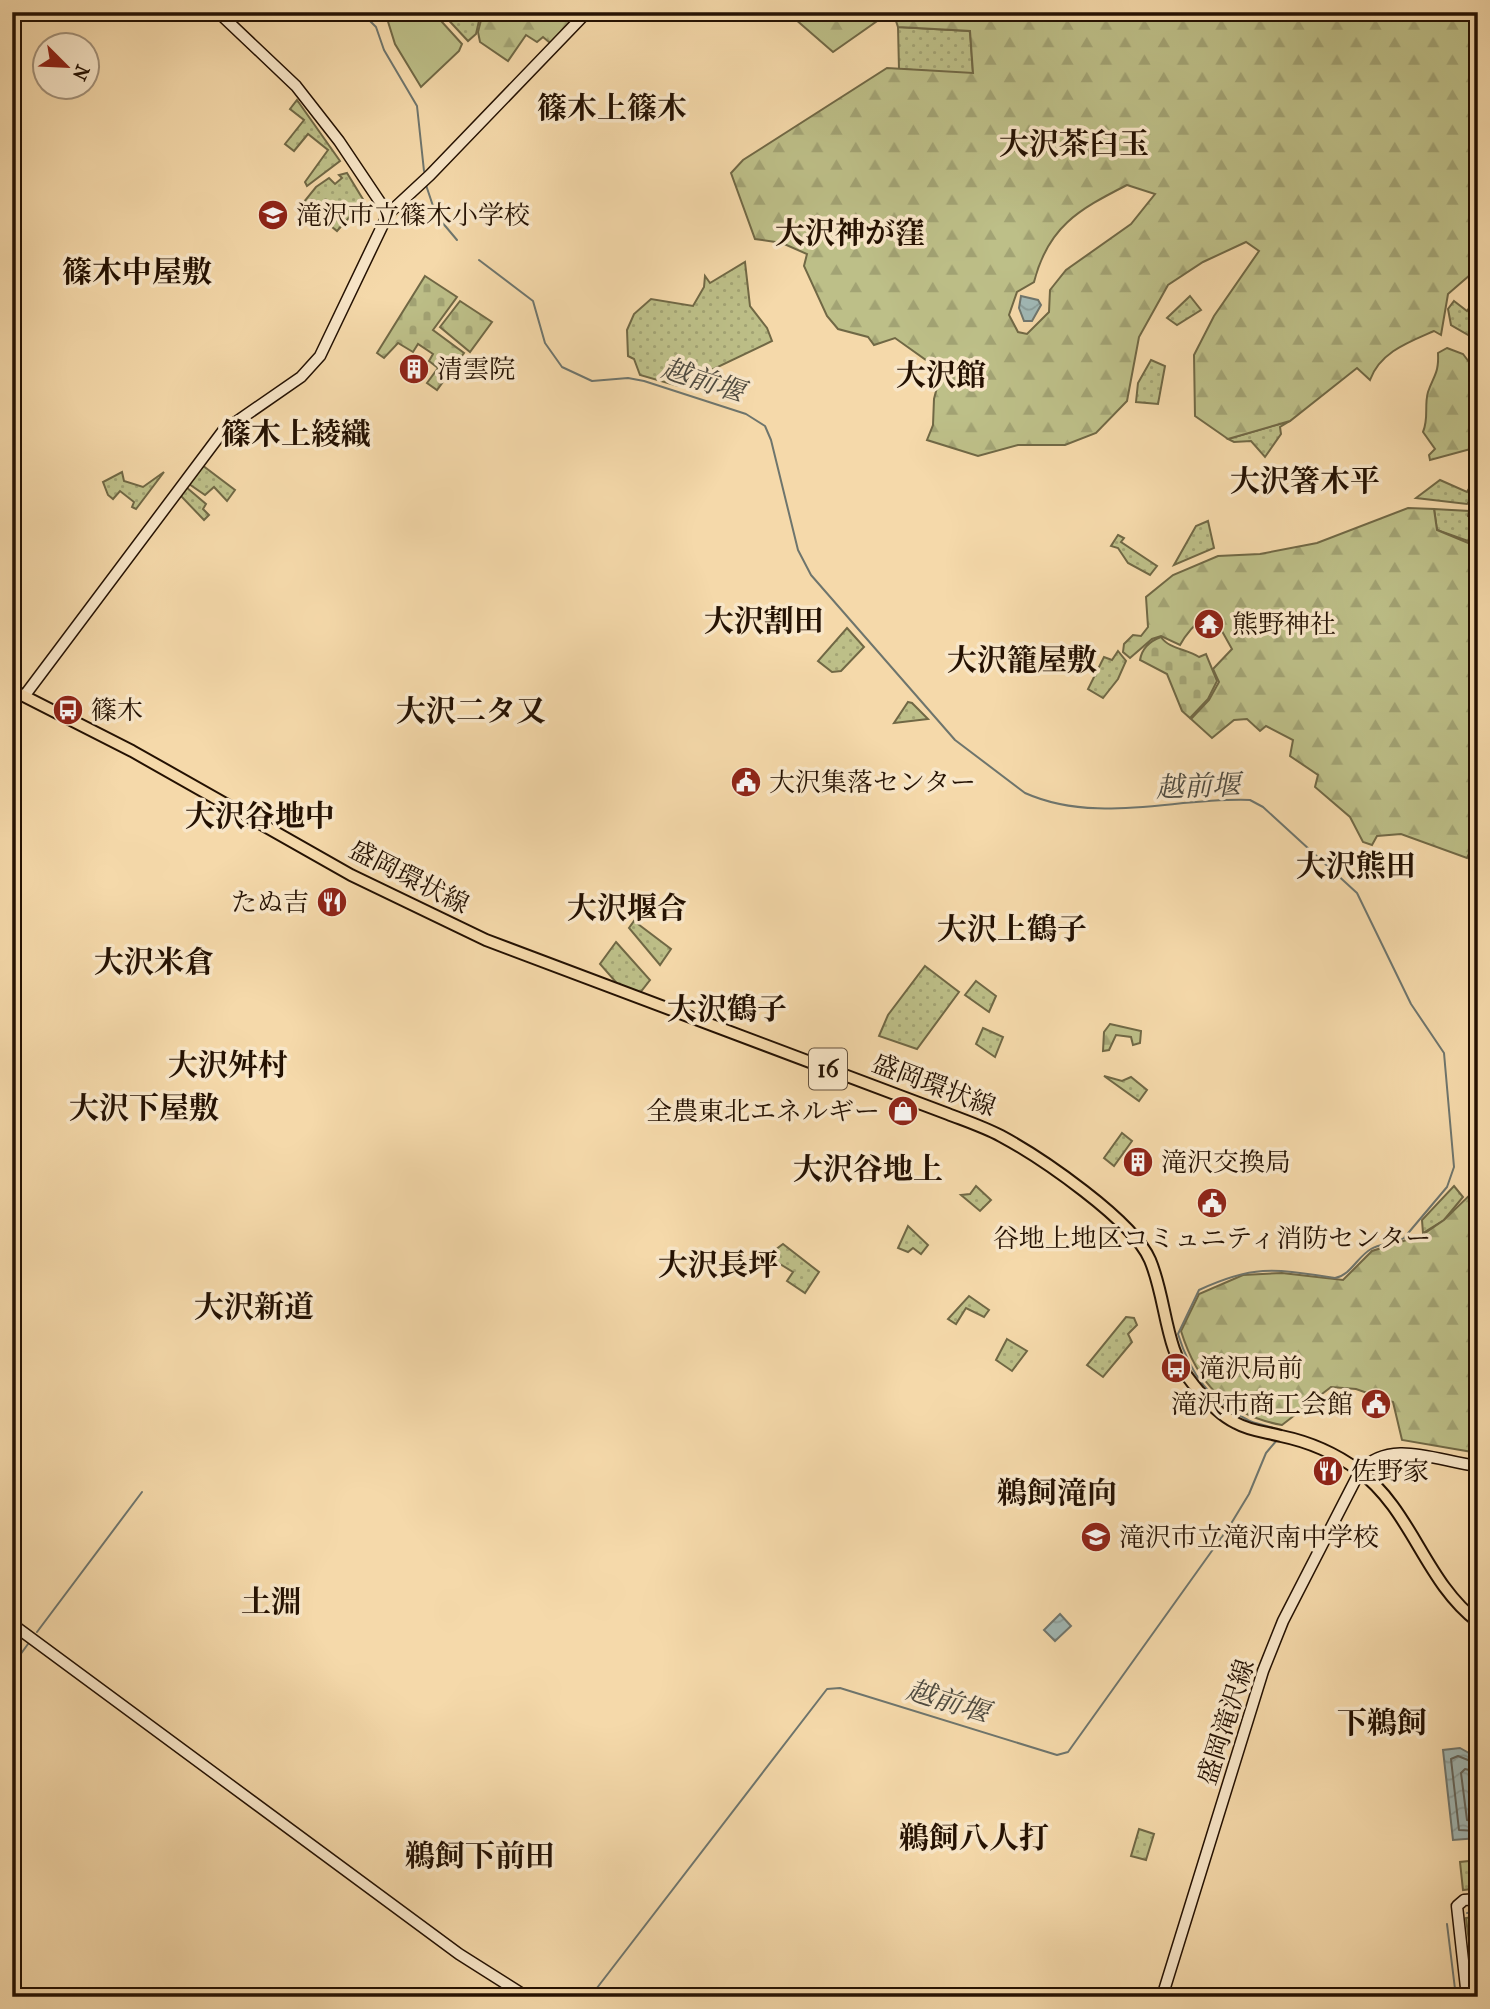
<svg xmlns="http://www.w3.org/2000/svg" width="1490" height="2009" font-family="'IM FELL French Canon','Noto Serif JP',serif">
	<defs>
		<pattern id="grass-dots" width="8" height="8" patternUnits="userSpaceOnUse" patternTransform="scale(1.75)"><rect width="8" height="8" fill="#bdbf88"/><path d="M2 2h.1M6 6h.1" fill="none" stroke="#a2a374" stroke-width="1.8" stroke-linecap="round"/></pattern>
		<pattern id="forest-firs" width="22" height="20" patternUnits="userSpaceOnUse" patternTransform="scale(1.75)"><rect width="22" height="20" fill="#bdbf88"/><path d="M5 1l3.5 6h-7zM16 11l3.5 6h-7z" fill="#a2a374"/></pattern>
		<pattern id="cemetery-stones" width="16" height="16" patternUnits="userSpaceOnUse" patternTransform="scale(1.75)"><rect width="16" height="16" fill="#bdbf88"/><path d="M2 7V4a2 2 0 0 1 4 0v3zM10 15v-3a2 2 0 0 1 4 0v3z" fill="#a2a374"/></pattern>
		<pattern id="water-waves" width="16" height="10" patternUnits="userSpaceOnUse" patternTransform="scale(1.75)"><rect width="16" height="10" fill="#a0b7b4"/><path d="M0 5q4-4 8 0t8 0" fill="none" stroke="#8a9c99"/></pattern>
	</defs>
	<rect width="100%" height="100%" fill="#f5d9aa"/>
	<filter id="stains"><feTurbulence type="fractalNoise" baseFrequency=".00286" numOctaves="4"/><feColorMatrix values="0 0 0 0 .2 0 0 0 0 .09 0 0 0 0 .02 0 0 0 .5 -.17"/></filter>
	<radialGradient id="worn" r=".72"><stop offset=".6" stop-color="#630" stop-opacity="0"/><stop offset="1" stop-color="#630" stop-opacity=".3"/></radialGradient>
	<!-- grass -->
	<g fill="url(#grass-dots)" stroke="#706845" stroke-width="2">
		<path d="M 441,12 L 454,12 L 459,17 L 464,12 L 481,12 L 476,34 L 468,41 Z"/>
		<path d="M 898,27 L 970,31 L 973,74 L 899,69 Z"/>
		<path d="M 297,100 L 340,161 L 307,186 L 305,182 L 328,150 L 308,134 L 294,151 L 285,144 L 304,120 L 290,109 Z"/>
		<path d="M 347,173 L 364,201 L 337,231 L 303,203 L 316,187 L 329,178 L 335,184 L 342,178 L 339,175 Z"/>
		<path d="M 745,262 L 750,306 L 767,328 L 772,341 L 678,386 L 640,375 L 634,359 L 628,356 L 627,330 L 634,314 L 651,299 L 693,306 L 704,287 L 705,276 L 710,283 Z"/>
		<path d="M 1190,296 L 1201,310 L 1177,325 L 1167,318 Z"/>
		<path d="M 1454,301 L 1467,311 L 1474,301 L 1478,304 L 1478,335 L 1475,339 L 1451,325 L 1448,309 Z"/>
		<path d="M 1151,360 L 1165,366 L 1158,404 L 1136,402 L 1138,383 Z"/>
		<path d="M 1290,421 L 1280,427 L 1281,434 L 1265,457 L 1251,441 L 1234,442 L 1228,439 Z"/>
		<path d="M 202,465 L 235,490 L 227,501 L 214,487 L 205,495 L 189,484 Z"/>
		<path d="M 122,472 L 124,481 L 143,487 L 164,472 L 136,509 L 132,507 L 134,502 L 120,491 L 113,499 L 108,495 L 103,482 Z"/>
		<path d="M 1478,473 L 1478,493 L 1472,493 L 1474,495 L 1467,504 L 1416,498 L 1440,480 L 1467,492 Z"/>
		<path d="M 186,487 L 206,504 L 203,509 L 209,515 L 204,520 L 180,495 Z"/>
		<path d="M 1434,509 L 1469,511 L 1468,516 L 1476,519 L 1468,541 L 1437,530 Z"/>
		<path d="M 1208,521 L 1214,548 L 1174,565 L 1196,526 Z"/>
		<path d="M 1118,535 L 1124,538 L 1121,542 L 1157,566 L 1150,575 L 1128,563 L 1118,548 L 1111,546 Z"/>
		<path d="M 847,628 L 864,647 L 841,671 L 832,672 L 818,661 Z"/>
		<path d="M 1118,651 L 1126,661 L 1118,679 L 1103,698 L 1088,689 L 1104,657 L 1112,660 Z"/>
		<path d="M 908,702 L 912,703 L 928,719 L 894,723 Z"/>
		<path d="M 634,921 L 671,949 L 660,965 L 629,928 Z"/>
		<path d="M 616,942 L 650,980 L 639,994 L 621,988 L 600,964 Z"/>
		<path d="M 925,966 L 959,992 L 917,1049 L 879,1036 L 888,1015 Z"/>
		<path d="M 976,981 L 996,996 L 989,1012 L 965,995 Z"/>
		<path d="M 983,1028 L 1003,1037 L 995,1057 L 976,1044 Z"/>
		<path d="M 1104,1076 L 1122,1081 L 1131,1077 L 1147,1090 L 1139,1101 Z"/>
		<path d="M 1122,1133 L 1132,1141 L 1114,1166 L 1104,1158 Z"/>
		<path d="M 976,1186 L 991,1200 L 980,1211 L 961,1195 L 970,1194 Z"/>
		<path d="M 1454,1186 L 1463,1197 L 1444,1220 L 1423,1233 L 1422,1220 Z"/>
		<path d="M 908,1226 L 928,1245 L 921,1254 L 913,1248 L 908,1252 L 898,1248 Z"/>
		<path d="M 783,1244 L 819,1272 L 805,1293 L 787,1281 L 793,1272 L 767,1256 Z"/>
		<path d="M 969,1296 L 989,1310 L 984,1317 L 966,1308 L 956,1324 L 948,1319 Z"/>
		<path d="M 1126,1317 L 1134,1318 L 1137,1325 L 1128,1334 L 1132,1342 L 1103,1377 L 1087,1365 Z"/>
		<path d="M 1007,1339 L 1027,1351 L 1012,1371 L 996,1360 Z"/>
		<path d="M 1139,1829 L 1154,1834 L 1146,1860 L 1131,1856 Z"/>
		<path d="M 1478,1860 L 1478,1888 L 1463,1890 L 1460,1862 Z"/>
		<path d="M 1478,1916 L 1478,1997 L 1476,1997 L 1466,1918 Z"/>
	</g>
	<!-- forest -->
	<g fill="url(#forest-firs)" stroke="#706845" stroke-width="2" fill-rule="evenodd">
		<path d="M 483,12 L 582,12 L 550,43 L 543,37 L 537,42 L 526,35 L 508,61 L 480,42 L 478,32 Z"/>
		<path d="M 787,12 L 890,12 L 833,52 Z"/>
		<path d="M 893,12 L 1478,12 L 1478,268 L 1448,294 L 1441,335 L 1434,331 C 1409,342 1380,352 1370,380 L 1357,368 L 1290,421 L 1228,439 L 1195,416 L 1194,355 L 1214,316 L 1259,251 L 1246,242 L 1203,262 L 1168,285 L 1139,337 L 1127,401 L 1096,433 L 1065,445 L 1018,445 L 978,456 L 927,440 L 933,425 L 934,399 L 943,364 L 926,360 L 895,338 L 874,345 L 868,337 L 838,329 L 827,316 L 804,266 L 807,254 L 782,243 L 755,239 L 731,173 L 743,160 L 887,68 L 973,73 L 970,31 L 898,27 ZM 1127,185 L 1155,194 L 1131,224 L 1066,270 L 1050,290 L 1049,312 L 1027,334 L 1018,332 L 1009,315 L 1017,292 L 1034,282 C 1048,227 1078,210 1127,185 Z"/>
		<path d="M 1447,348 L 1463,354 L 1478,374 L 1478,447 L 1430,460 L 1429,455 L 1435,449 L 1423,432 C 1429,418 1424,406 1428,392 C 1434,375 1439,373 1438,353 Z"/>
		<path d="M 1408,508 L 1434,509 L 1437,530 L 1478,547 L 1478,842 L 1474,843 L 1467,858 L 1401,834 L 1377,836 L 1372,845 L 1363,842 L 1350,817 L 1315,787 L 1318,775 L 1290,756 L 1293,740 L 1266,726 L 1260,731 L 1247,719 L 1234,720 L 1212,738 L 1191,719 L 1209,700 L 1219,682 L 1213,669 L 1232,649 L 1213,615 L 1206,615 C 1195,624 1187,632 1180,645 L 1161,636 L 1152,639 L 1130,658 L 1123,652 L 1124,644 L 1133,635 L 1141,636 L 1148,627 L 1146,597 L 1173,575 L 1218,556 L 1260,554 L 1317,543 Z"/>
		<path d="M 1110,1024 L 1141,1031 L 1140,1043 L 1133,1045 L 1131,1037 L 1116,1035 L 1109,1050 L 1103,1051 L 1104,1032 Z"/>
		<path d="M 1478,1187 L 1478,1453 L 1402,1440 L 1393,1402 L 1356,1389 L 1331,1387 L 1282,1425 C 1227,1415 1197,1383 1181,1331 L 1199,1294 L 1243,1275 L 1282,1273 L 1343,1280 L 1372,1251 L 1422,1235 L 1444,1220 Z"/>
	</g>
	<!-- cemetery -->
	<g fill="url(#cemetery-stones)" stroke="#706845" stroke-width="2">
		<path d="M 425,276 L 457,297 L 433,330 L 464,353 L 437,390 L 427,383 L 438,368 L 429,361 L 433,354 L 418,344 L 413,352 L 398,343 L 384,358 L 377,353 Z"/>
		<path d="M 460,301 L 492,322 L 470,352 L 440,327 Z"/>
		<path d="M 1161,637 C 1169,649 1187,649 1199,657 L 1206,654 L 1217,681 L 1208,699 L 1190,718 L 1182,711 L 1167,674 L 1140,660 C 1142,648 1150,641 1161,637 Z"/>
	</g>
	<!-- pitch -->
	<path fill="#bdbf88" stroke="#706845" stroke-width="2" d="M 385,12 L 433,12 L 462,44 L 459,51 L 421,87 L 395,44 Z"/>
	<!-- water -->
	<g fill="url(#water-waves)" stroke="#6e756d" stroke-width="2">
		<path d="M 1021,296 L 1038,300 L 1041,305 L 1032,321 L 1024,321 L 1019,308 Z"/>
		<path d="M 1060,1614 L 1071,1626 L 1055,1641 L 1044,1630 Z"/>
		<path d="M 1460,1748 L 1478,1758 L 1478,1838 L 1453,1840 L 1443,1750 Z"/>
	</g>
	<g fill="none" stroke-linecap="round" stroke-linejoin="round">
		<!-- shore -->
		<g stroke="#62645b" stroke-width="2">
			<path d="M 1478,1764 L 1458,1756 L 1451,1759 L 1459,1830 L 1478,1831"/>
			<path d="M 1478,1772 L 1465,1769 L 1461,1773 L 1467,1820 L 1478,1822"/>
		</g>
		<!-- stream -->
		<g stroke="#6e756d" stroke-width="2">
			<path d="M 361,12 L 376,27 L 384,50 L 417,106 L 424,171"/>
			<path d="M 426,185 L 436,215 L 457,240"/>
			<path d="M 479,260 L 533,301 L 545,343 L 562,367 L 592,381 L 628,378 L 644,381 L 746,414 L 765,426 L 771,440 L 798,550 L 811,575 L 955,740 L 1025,793 C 1097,825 1175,797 1250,800 L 1263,807 L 1357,893 L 1411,1004 L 1444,1053 L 1454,1167 L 1447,1187 L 1404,1238 C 1393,1245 1381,1243 1371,1249 C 1357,1257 1351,1275 1335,1278 C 1276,1269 1255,1264 1199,1290 L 1178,1334 C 1190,1373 1210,1402 1248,1420 C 1257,1425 1272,1425 1278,1431"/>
			<path d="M 37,1632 L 142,1492"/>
			<path d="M 12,1666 L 28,1644"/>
			<path d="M 1467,1913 L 1478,1911"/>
			<path d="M 1447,1924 L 1456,1997"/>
			<path d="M 590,1997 L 827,1689 L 840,1688 L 1057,1755 L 1068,1752 L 1229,1527 L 1249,1494 L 1266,1453 L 1277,1440"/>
		</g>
		<!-- secondary casing -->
		<g stroke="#241102" stroke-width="13">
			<g id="secondary">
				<path d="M 218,12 L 296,86 L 339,141 L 388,214"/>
				<path d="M 25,695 L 223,431 L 301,377 L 320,356 L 388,214 L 430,175 L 587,12"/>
				<path d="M 12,1624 L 459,1954 L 527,1997"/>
				<path d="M 1162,1997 L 1263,1671 L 1283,1621 L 1360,1471 C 1391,1437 1439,1462 1478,1466"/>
				<path d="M 1467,1997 L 1457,1906 L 1464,1900 L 1478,1899"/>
			</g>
		</g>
		<!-- primary casing -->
		<g stroke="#241102" stroke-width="14">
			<path id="primary" d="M 12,690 L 132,751 L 351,875 L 486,940 L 948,1114 C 966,1121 984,1127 1001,1136 C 1040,1157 1133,1220 1150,1260 C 1167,1300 1164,1350 1193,1384 C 1204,1398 1219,1415 1236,1423 C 1250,1431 1266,1432 1281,1436 C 1310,1442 1335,1453 1358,1470 C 1413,1511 1424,1581 1478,1622"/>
		</g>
		<!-- secondary -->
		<use href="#secondary" stroke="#f8e6c8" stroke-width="10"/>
		<!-- primary -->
		<use href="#primary" stroke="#f5d9aa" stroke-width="10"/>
	</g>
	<!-- icons -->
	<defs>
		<g id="school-disc" transform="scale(1.575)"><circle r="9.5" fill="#8f2418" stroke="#f8e6c8"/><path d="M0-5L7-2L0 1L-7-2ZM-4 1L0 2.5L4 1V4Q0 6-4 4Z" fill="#fff"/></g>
		<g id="building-disc" transform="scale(1.575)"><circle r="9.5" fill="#8f2418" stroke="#f8e6c8"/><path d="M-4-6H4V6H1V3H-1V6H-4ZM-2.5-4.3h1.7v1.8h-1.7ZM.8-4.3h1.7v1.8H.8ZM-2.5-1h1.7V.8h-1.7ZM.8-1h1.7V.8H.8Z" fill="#fff"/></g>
		<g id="temple-disc" transform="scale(1.575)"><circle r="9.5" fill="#8f2418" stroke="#f8e6c8"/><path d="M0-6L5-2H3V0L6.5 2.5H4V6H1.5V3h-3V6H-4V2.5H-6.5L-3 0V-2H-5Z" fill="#fff"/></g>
		<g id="bus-disc" transform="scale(1.575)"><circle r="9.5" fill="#8f2418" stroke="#f8e6c8"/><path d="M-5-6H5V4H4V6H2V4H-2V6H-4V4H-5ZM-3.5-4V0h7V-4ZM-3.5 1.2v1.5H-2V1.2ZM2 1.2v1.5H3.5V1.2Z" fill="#fff"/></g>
		<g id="civic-disc" transform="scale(1.575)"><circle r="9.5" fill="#8f2418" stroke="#f8e6c8"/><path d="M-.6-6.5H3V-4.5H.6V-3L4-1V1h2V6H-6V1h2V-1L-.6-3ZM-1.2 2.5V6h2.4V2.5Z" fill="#fff"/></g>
		<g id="restaurant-disc" transform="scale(1.575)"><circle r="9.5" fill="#8f2418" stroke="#f8e6c8"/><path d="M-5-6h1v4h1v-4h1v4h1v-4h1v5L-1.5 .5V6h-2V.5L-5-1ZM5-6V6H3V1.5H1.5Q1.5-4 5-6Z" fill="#fff"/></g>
		<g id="shop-disc" transform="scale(1.575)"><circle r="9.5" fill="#8f2418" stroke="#f8e6c8"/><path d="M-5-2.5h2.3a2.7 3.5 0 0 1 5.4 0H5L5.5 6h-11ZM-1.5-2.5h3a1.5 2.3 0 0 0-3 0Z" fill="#fff"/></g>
	</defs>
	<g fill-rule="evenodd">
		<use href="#school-disc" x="273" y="215"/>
		<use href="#building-disc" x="414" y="369"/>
		<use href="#temple-disc" x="1209" y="624"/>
		<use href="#bus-disc" x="68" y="710"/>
		<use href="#civic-disc" x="746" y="782"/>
		<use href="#restaurant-disc" x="332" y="902"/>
		<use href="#shop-disc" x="903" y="1111"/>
		<use href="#building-disc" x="1138" y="1162"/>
		<use href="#civic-disc" x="1212" y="1203"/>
		<use href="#bus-disc" x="1176" y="1368"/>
		<use href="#civic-disc" x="1376" y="1404"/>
		<use href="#restaurant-disc" x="1328" y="1471"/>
		<use href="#school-disc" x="1096" y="1537"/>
	</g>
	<g text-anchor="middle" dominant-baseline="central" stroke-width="7" stroke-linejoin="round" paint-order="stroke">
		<!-- shield labels -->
		<rect fill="#f8e6c8" stroke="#64513d" stroke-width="2" x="809" y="1048.5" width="38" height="41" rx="5"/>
		<g font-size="24" font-weight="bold" fill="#241102">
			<text x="828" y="1069">16</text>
		</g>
		<!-- poi labels -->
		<g font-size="26" fill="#241102" stroke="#f8e6c8" text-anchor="start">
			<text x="296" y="215">滝沢市立篠木小学校</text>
			<text x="437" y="369">清雲院</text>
			<text x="1232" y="624">熊野神社</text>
			<text x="91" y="710">篠木</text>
			<text x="769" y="782">大沢集落センター</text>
			<text x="309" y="902" text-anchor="end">たぬ吉</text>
			<text x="880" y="1111" text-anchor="end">全農東北エネルギー</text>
			<text x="1161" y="1162">滝沢交換局</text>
			<text x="1212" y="1238" text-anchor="middle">谷地上地区コミュニティ消防センター</text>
			<text x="1199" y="1368">滝沢局前</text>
			<text x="1353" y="1404" text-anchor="end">滝沢市商工会館</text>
			<text x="1351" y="1471">佐野家</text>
			<text x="1119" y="1537">滝沢市立滝沢南中学校</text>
		</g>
		<!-- street labels -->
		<g font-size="26" fill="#241102" stroke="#f8e6c8">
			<text transform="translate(409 877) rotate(27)">盛岡環状線</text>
			<text transform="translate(934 1085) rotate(21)">盛岡環状線</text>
			<text transform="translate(1226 1722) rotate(-72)">盛岡滝沢線</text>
		</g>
		<!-- water labels -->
		<g font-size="28" font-style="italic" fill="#4f4b40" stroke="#f8e6c8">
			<text transform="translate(703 380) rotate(18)">越前堰</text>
			<text transform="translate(1198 786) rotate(-2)">越前堰</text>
			<text transform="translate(948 1701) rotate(17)">越前堰</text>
		</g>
		<!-- quarter labels -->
		<g font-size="30" font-weight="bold" fill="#241102" stroke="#f8e6c8">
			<text x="612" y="108">篠木上篠木</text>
			<text x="1074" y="144">大沢茶臼玉</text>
			<text x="850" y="233">大沢神が窪</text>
			<text x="137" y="272">篠木中屋敷</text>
			<text x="941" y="375">大沢館</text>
			<text x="296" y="434">篠木上綾織</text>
			<text x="1305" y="481">大沢箸木平</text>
			<text x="764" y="621">大沢割田</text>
			<text x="1022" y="660">大沢籠屋敷</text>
			<text x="471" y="711">大沢二タ又</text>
			<text x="260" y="816">大沢谷地中</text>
			<text x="1356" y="866">大沢熊田</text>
			<text x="627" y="908">大沢堰合</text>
			<text x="1012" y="929">大沢上鶴子</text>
			<text x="154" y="962">大沢米倉</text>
			<text x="727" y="1009">大沢鶴子</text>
			<text x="228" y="1065">大沢舛村</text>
			<text x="144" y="1108">大沢下屋敷</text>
			<text x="868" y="1169">大沢谷地上</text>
			<text x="718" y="1265">大沢長坪</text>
			<text x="254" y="1307">大沢新道</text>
			<text x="1057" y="1493">鵜飼滝向</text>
			<text x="271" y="1602">土淵</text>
			<text x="1382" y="1723">下鵜飼</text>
			<text x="974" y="1838">鵜飼八人打</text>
			<text x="480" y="1856">鵜飼下前田</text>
		</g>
	</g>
	<!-- margin -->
	<rect width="1490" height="2009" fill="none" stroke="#f5d9aa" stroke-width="42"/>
	<rect x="14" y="14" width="1462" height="1981" fill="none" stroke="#241102" stroke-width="3.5"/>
	<rect x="21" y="21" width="1448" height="1967" fill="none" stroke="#241102" stroke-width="2"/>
	<!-- north arrow -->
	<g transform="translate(66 66) rotate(114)"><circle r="33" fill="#f8e6c8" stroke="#a39179" stroke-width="2"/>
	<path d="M0-5L12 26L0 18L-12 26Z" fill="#8f2418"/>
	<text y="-10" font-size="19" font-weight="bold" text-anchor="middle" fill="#241102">N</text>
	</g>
	<rect width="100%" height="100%" filter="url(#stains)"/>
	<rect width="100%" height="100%" fill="url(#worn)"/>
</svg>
